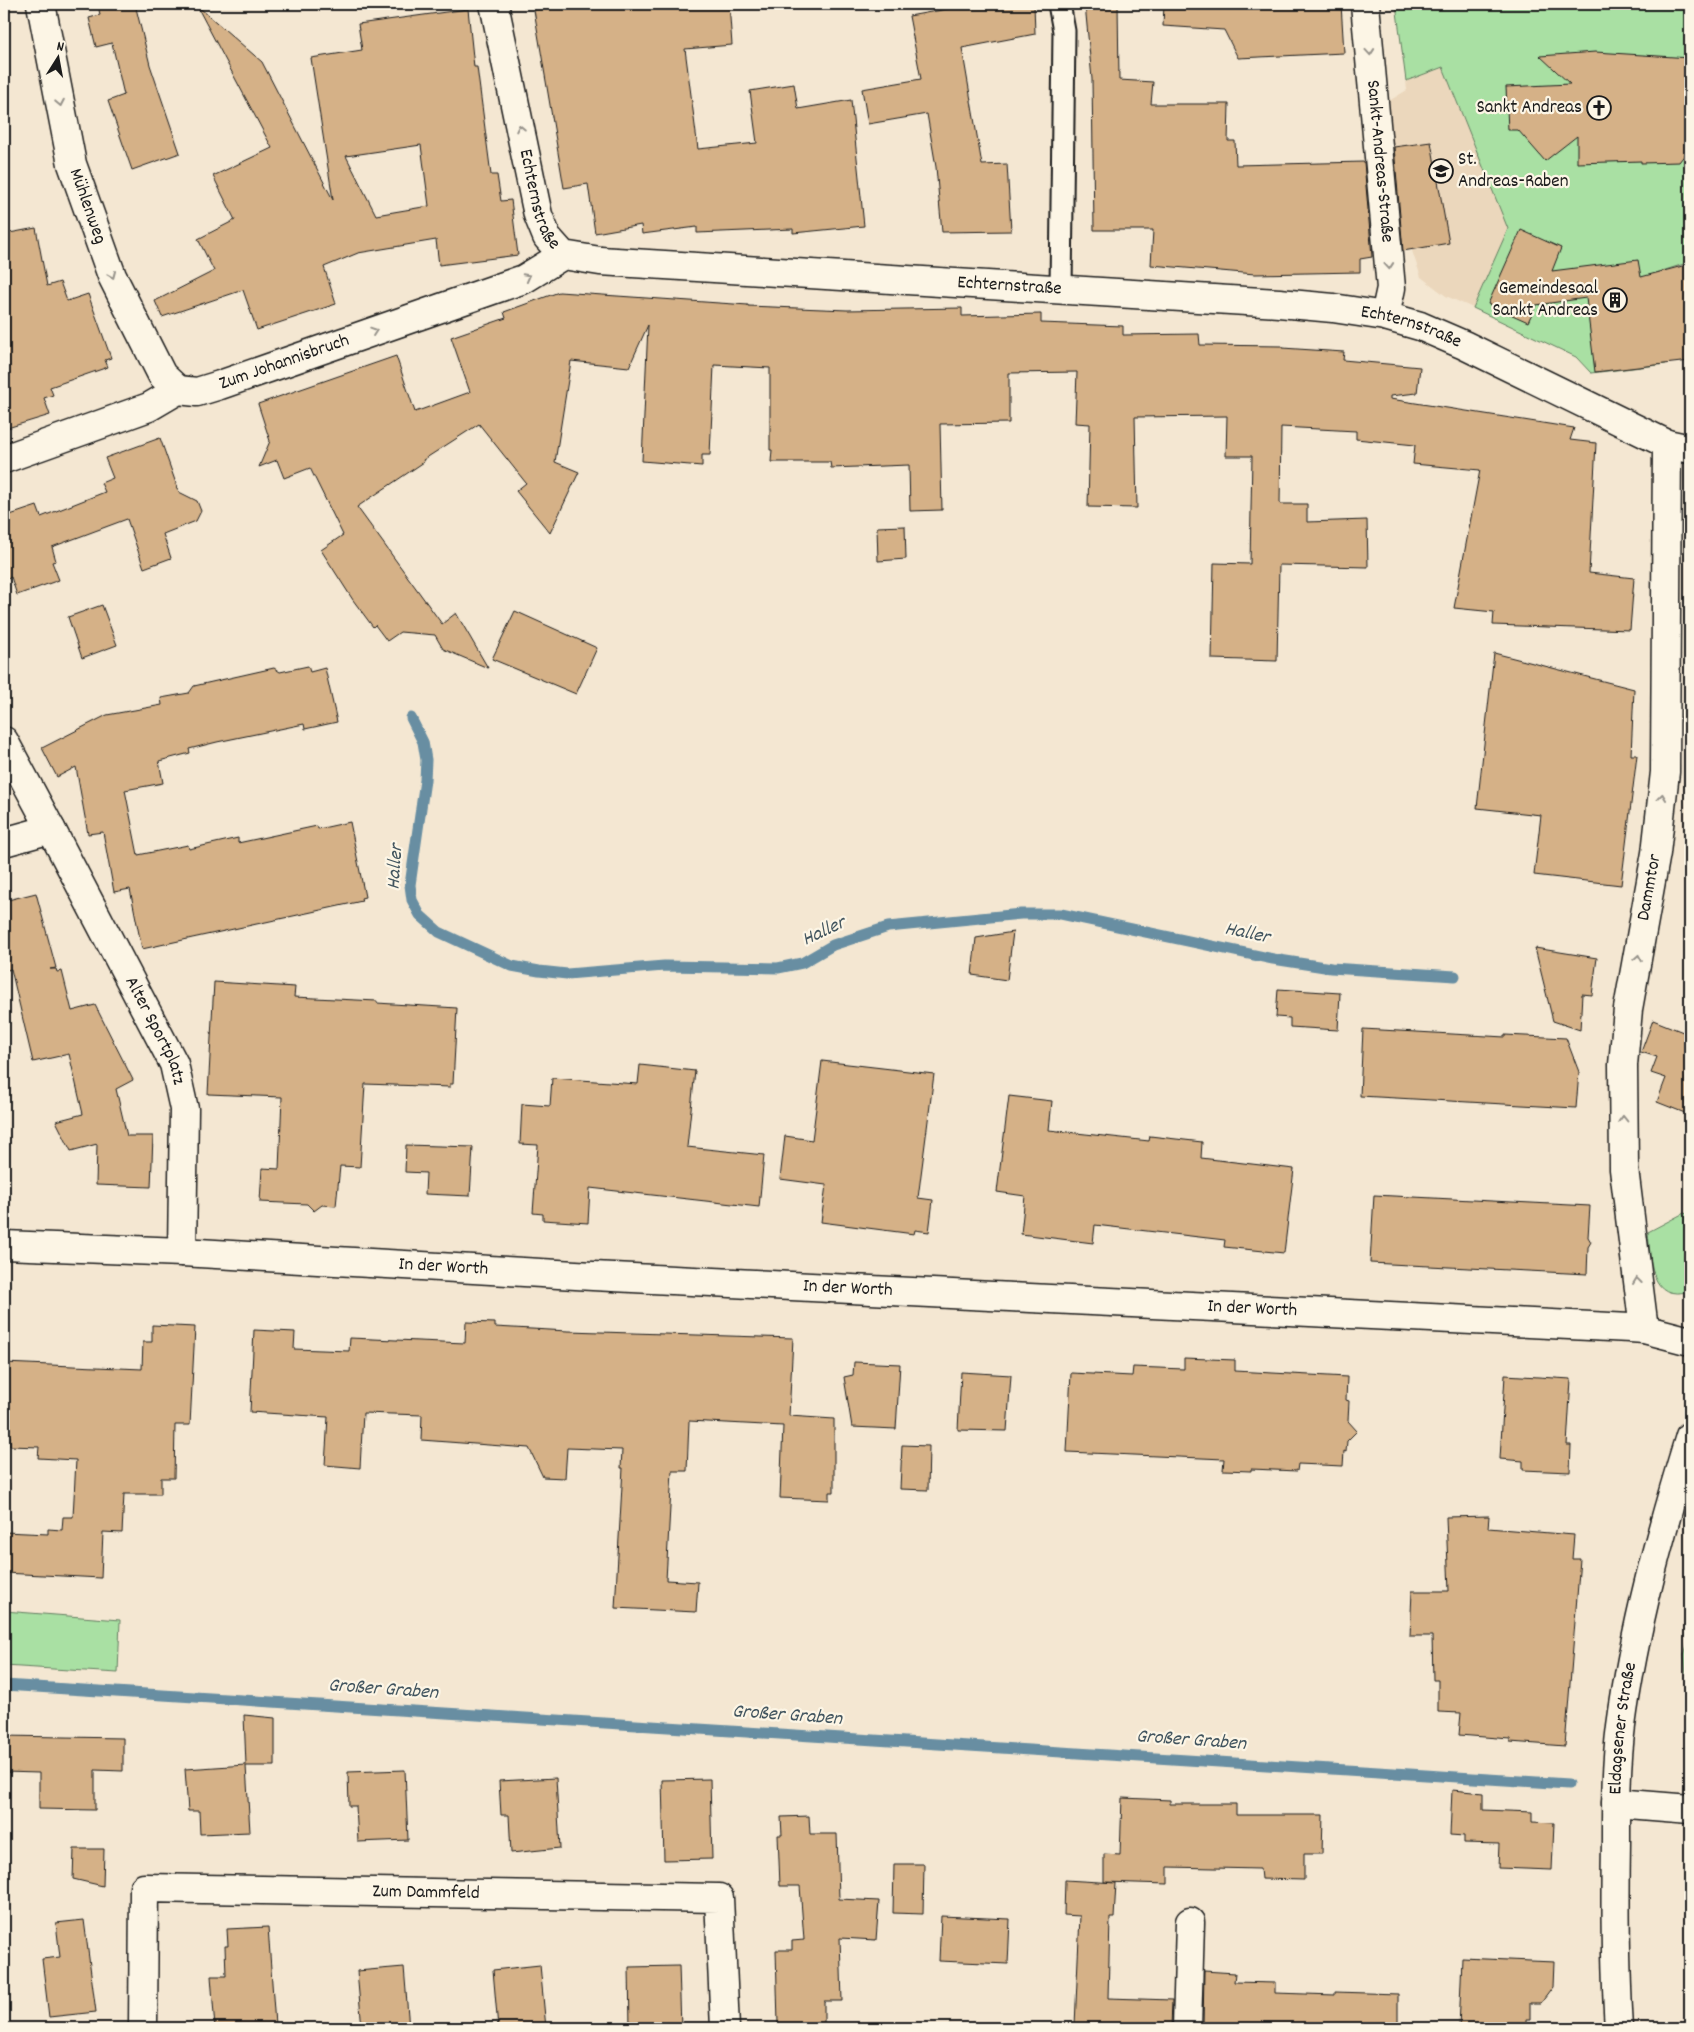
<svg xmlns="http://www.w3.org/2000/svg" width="1694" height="2032" font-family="Dekko,sans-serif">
	<rect width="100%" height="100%" fill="#f4e7d2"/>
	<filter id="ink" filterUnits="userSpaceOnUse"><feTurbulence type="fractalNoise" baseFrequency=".02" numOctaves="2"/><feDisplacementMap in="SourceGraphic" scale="10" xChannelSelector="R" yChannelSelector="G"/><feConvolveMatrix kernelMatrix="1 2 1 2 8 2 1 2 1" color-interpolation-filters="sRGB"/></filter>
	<g filter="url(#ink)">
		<!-- built -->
		<path fill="#ebd7bc" d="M 1443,67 L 1509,229 L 1473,308 L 1446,296 L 1421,277 L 1412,251 L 1403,195 L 1390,147 L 1389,101 L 1407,90 L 1406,81 Z"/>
		<!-- green -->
		<g fill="#a9e0a3" stroke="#627e60">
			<path d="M 1396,4 L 1690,4 L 1690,262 L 1653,274 L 1666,364 L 1591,373 L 1576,357 L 1473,308 L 1508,229 L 1443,67 L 1406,81 Z"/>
			<path d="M 1684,1213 L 1690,1215 L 1690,1291 C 1649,1303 1651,1260 1648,1232 Z"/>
			<path d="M 4,1611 L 120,1620 L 118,1673 L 4,1666 Z"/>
			<path d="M 1690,1635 L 1690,1712 L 1684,1655 Z"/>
		</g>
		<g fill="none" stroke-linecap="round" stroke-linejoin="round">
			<!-- stream -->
			<g stroke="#678ea2" stroke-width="11">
				<path d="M 411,718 L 423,742 L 426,760 L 425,780 L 410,885 L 412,900 L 420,915 L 439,932 L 512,966 L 539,971 L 567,974 L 664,966 L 778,968 L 802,963 L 833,945 L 888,927 L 1021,914 L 1061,914 L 1273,959 L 1331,968 L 1455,976"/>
				<path d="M 4,1685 L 1568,1784"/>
			</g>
		</g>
		<!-- building -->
		<g fill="#d5b187" stroke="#1c1c1c" fill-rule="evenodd">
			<path d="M 98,4 L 135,4 L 150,65 L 180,153 L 132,170 L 108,101 L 124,95 L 112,43 L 96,47 L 89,18 L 100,15 Z"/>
			<path d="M 571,4 L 729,4 L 732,45 L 685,49 L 698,149 L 757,143 L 750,91 L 794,84 L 798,109 L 851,100 L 864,226 L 793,233 L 793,229 L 697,233 L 697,227 L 642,234 L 641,225 L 595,233 L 588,184 L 564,188 L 534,10 Z"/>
			<path d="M 975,4 L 1034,4 L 1035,34 L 962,48 L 982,165 L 1007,164 L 1011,231 L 942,232 L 936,167 L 927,114 L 868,124 L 862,89 L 921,79 L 909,16 Z"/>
			<path d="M 1085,4 L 1118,4 L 1119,80 L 1153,82 L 1151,104 L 1229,104 L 1228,141 L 1235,141 L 1236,165 L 1364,162 L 1372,257 L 1360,259 L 1360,272 L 1255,274 L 1151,265 L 1153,230 L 1094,230 L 1092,79 Z"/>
			<path d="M 1164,4 L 1341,4 L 1344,53 L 1238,58 L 1224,30 L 1163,26 Z"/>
			<path d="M 201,9 L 262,62 L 333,200 L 311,58 L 362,50 L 358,24 L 468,9 L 474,67 L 477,67 L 491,175 L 497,175 L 501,201 L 511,200 L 518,255 L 439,265 L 436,240 L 358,253 L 324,267 L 336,304 L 257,330 L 243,290 L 162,317 L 155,301 L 214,271 L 198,239 L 235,220 L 213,176 L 272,148 L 199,10 ZM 421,145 L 429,206 L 376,215 L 346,156 Z"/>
			<path d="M 1595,52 L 1690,58 L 1690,148 L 1679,162 L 1641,163 L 1641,161 L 1577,163 L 1577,136 L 1545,161 L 1518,130 L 1508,130 L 1506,87 L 1570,84 L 1540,56 Z"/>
			<path d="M 1431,142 L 1449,243 L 1403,251 L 1394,147 Z"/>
			<path d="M 36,228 L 47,286 L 60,282 L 67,301 L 88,294 L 111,358 L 105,360 L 108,367 L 50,387 L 53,395 L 44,398 L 50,415 L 4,429 L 4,234 Z"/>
			<path d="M 1521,230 L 1561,248 L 1552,271 L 1638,260 L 1641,277 L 1690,264 L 1690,361 L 1595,372 L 1586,298 L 1536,305 L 1528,322 L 1488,304 Z"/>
			<path d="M 559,292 L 748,305 L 748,306 L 847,310 L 962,308 L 962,316 L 1041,314 L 1041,323 L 1123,326 L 1123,335 L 1199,334 L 1200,345 L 1282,346 L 1282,348 L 1344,352 L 1343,360 L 1420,367 L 1417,393 L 1390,396 L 1390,399 L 1574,428 L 1570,440 L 1596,443 L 1589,573 L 1634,578 L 1630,630 L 1493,625 L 1494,612 L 1454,608 L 1480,470 L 1413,464 L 1415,445 L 1356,439 L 1356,431 L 1281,427 L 1280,504 L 1307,504 L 1307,522 L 1367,520 L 1368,567 L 1279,565 L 1277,661 L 1212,659 L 1214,563 L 1250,564 L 1252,456 L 1226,456 L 1227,416 L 1135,417 L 1137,508 L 1088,507 L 1090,424 L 1075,423 L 1077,372 L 1009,373 L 1009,423 L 940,424 L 942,510 L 910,511 L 909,465 L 831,468 L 830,462 L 771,462 L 772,450 L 770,450 L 770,368 L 714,365 L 710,455 L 702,455 L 702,466 L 642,461 L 648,325 L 629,367 L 571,361 L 555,462 L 579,472 L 550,533 L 516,491 L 526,483 L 479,424 L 423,460 L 424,462 L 357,507 L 442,624 L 456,613 L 488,668 L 443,649 L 435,635 L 400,632 L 387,641 L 375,625 L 373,627 L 353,600 L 321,550 L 343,535 L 310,468 L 284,478 L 277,460 L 259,467 L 270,441 L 258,404 L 396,356 L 415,412 L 470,392 L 451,337 L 506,318 L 504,312 Z"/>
			<path d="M 160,438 L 179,492 L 197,501 L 201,511 L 196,521 L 163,534 L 171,558 L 144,568 L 127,519 L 52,547 L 56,561 L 52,562 L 59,580 L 17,595 L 11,577 L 4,581 L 4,517 L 37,506 L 41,517 L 105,492 L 101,483 L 113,478 L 105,458 Z"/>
			<path d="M 905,526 L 906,559 L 878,561 L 877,527 Z"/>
			<path d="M 102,605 L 117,645 L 82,658 L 68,617 Z"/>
			<path d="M 515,611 L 597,648 L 576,694 L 492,659 Z"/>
			<path d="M 1494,653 L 1634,689 L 1631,755 L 1637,755 L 1621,885 L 1534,875 L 1541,815 L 1477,808 Z"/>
			<path d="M 308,666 L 310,672 L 325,668 L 337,722 L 305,729 L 304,724 L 217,742 L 189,749 L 190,753 L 159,761 L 163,783 L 125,790 L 138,855 L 188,845 L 189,849 L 238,838 L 238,843 L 317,826 L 318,829 L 350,822 L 365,897 L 361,898 L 362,901 L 142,949 L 130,889 L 114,892 L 103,832 L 88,834 L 76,767 L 57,777 L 42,748 L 107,715 L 162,705 L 161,698 L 189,693 L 194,686 L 274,668 L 280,672 Z"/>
			<path d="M 36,893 L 56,968 L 50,969 L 56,969 L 57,972 L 62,971 L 72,1011 L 95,1005 L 133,1080 L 116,1089 L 127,1136 L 153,1136 L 151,1187 L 96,1185 L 97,1144 L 71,1151 L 56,1121 L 83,1114 L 69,1054 L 33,1062 L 11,969 L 4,971 L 4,901 Z"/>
			<path d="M 1013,932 L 1007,980 L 972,975 L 976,938 Z"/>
			<path d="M 1535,948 L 1597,958 L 1592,995 L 1582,994 L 1580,1030 L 1553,1021 Z"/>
			<path d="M 214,982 L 295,987 L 294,997 L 377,1001 L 377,1003 L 457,1008 L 453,1084 L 450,1084 L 450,1087 L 365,1084 L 360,1167 L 340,1166 L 336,1206 L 322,1205 L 314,1211 L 307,1204 L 260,1202 L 262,1168 L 279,1169 L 282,1097 L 208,1094 Z"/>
			<path d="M 1278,989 L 1340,993 L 1338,1030 L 1290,1027 L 1290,1018 L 1276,1017 Z"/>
			<path d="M 1653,1020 L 1683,1032 L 1687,1021 L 1690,1022 L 1690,1115 L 1657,1102 L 1666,1078 L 1651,1073 L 1657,1057 L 1641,1052 Z"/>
			<path d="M 1363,1029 L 1505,1037 L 1505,1035 L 1566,1038 L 1579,1072 L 1576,1108 L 1360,1096 Z"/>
			<path d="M 822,1061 L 934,1074 L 918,1198 L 933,1200 L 929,1232 L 915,1230 L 914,1234 L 821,1222 L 826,1185 L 780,1179 L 785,1136 L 812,1140 Z"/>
			<path d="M 640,1065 L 695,1071 L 687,1147 L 764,1155 L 759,1207 L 590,1188 L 588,1223 L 543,1220 L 543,1214 L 533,1213 L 538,1145 L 520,1144 L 522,1104 L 550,1106 L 552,1078 L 638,1084 Z"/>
			<path d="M 1009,1096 L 1052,1101 L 1049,1130 L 1149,1141 L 1150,1136 L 1202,1142 L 1201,1158 L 1294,1169 L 1284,1253 L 1224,1247 L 1225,1240 L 1095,1225 L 1093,1243 L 1021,1234 L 1025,1196 L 997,1192 Z"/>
			<path d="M 406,1145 L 473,1147 L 470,1196 L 425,1194 L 426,1173 L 405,1172 Z"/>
			<path d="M 1374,1195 L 1590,1206 L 1588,1237 L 1591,1242 L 1588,1247 L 1587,1274 L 1370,1263 Z"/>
			<path d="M 466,1322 L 495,1323 L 495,1327 L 568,1331 L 793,1338 L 789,1416 L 834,1419 L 834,1492 L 829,1492 L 829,1500 L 780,1498 L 783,1426 L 689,1421 L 687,1471 L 672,1471 L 666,1580 L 698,1582 L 696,1612 L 615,1608 L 623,1468 L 621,1468 L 622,1450 L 567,1448 L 565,1478 L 543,1477 L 529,1448 L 421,1440 L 422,1415 L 363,1413 L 360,1468 L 325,1465 L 328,1417 L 250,1412 L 254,1330 L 295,1332 L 294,1349 L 349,1351 L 350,1338 L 465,1343 Z"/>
			<path d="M 152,1325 L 195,1327 L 190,1425 L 175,1425 L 174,1478 L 161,1478 L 161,1494 L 124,1494 L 122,1533 L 103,1532 L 101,1578 L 4,1573 L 4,1532 L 48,1534 L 48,1529 L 62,1530 L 63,1517 L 73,1517 L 76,1460 L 38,1458 L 39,1447 L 10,1446 L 10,1436 L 4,1436 L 4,1363 L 142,1369 L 143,1342 L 152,1342 Z"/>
			<path d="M 1184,1358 L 1235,1360 L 1235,1371 L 1347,1377 L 1346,1400 L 1349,1401 L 1348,1421 L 1357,1431 L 1347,1441 L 1346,1452 L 1344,1451 L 1343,1466 L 1298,1464 L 1297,1471 L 1251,1469 L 1251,1471 L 1223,1470 L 1224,1459 L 1067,1452 L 1071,1373 L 1132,1376 L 1133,1367 L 1184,1369 Z"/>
			<path d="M 854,1362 L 900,1364 L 896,1429 L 852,1427 L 844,1377 L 853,1375 Z"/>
			<path d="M 961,1372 L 1011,1375 L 1007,1431 L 958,1430 Z"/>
			<path d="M 1505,1375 L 1571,1379 L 1567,1445 L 1571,1445 L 1570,1472 L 1523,1470 L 1523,1461 L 1500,1459 Z"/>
			<path d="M 902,1445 L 929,1446 L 928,1490 L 900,1489 Z"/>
			<path d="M 1489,1516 L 1488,1528 L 1574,1535 L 1572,1559 L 1580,1559 L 1565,1746 L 1510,1742 L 1510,1739 L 1459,1735 L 1461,1713 L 1438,1712 L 1438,1680 L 1433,1680 L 1432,1636 L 1410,1636 L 1412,1591 L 1449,1591 L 1446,1517 Z"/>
			<path d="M 244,1715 L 275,1718 L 275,1766 L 246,1766 L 250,1832 L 200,1834 L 199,1811 L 188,1811 L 185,1769 L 246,1765 Z"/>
			<path d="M 4,1736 L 123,1738 L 123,1771 L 95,1770 L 95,1810 L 39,1809 L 39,1773 L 4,1772 Z"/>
			<path d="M 405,1770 L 408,1840 L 358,1842 L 356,1806 L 349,1806 L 348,1772 Z"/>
			<path d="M 556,1778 L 560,1848 L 511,1853 L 509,1815 L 501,1815 L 499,1781 Z"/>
			<path d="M 710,1779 L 712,1859 L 664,1860 L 662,1780 Z"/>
			<path d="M 1452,1790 L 1483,1793 L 1483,1810 L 1532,1812 L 1532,1822 L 1554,1823 L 1552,1870 L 1498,1868 L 1499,1844 L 1464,1843 L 1464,1836 L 1450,1835 Z"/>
			<path d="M 1122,1798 L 1170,1800 L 1170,1804 L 1236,1804 L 1236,1815 L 1323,1815 L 1322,1854 L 1304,1854 L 1304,1880 L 1261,1879 L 1260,1869 L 1168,1867 L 1168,1884 L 1104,1882 L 1104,1854 L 1120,1855 Z"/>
			<path d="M 809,1816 L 810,1834 L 837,1834 L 839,1899 L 879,1901 L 876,1940 L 840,1938 L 842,2001 L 824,2001 L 824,2023 L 778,2024 L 776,1950 L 792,1950 L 792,1941 L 804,1940 L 800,1886 L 780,1886 L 778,1835 L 782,1835 L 781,1817 Z"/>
			<path d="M 74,1849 L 104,1849 L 103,1886 L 73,1879 Z"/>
			<path d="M 894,1864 L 924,1864 L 923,1914 L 893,1913 Z"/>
			<path d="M 1065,1880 L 1116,1883 L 1114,1918 L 1110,1918 L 1108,1998 L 1172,2000 L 1171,2028 L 1089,2028 L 1089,2026 L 1075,2025 L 1080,1916 L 1064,1915 Z"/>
			<path d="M 941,1916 L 1010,1919 L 1008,1964 L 939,1961 Z"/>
			<path d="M 84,1920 L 96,2012 L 49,2017 L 42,1959 L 60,1957 L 56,1923 Z"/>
			<path d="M 268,1927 L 275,2025 L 215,2028 L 211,1976 L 226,1976 L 225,1946 L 228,1946 L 227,1929 Z"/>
			<path d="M 1462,1958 L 1554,1962 L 1553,1987 L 1541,2003 L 1530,2003 L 1530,2019 L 1526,2019 L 1526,2028 L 1459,2028 Z"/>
			<path d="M 540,1965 L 546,2028 L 498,2028 L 493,1970 Z"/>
			<path d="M 679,1966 L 681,2028 L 630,2028 L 629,1967 Z"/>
			<path d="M 404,1967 L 409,2028 L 362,2028 L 357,1971 Z"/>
			<path d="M 1204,1971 L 1235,1973 L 1234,1982 L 1275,1983 L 1275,1993 L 1335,1995 L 1335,1992 L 1398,1994 L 1398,2028 L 1203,2028 Z"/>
		</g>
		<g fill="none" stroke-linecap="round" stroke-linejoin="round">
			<!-- lane casing -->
			<g stroke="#1c1c1c" stroke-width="25">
				<path id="lane" d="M 1059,4 L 1064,31 L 1061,289"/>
			</g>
			<!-- street casing -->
			<g stroke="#1c1c1c" stroke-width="31">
				<g id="street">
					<path id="s1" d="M 41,4 L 72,164 L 112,276 L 162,375 L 178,390"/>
					<path id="s2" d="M 494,4 L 538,215 L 547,237 L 563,255 L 600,261 L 1279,303 L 1333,308 L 1385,316 L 1420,326 L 1464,345 L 1667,444 L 1690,449"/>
					<path id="s3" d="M 1365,4 L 1391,288 L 1385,316"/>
					<path id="s4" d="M 4,459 L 149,407 L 178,390 L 197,392 L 220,385 L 524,279 L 563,255"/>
					<path d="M 4,741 L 51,829"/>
					<path id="s5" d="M 4,842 L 51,829 L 174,1064 L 184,1109 L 182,1252"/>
					<path id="s6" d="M 4,1245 L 182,1252 L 593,1276 L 1630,1328 L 1644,1329 L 1690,1341"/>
					<path id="s7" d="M 1644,1329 L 1624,1169 L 1623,1065 L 1628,1009 L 1656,853 L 1665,772 L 1667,444"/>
					<path id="s8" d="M 143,2028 L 144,1888 L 719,1898 L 725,2028"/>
					<path d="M 1187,2028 L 1190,1922"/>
				</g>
			</g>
			<!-- secondary casing -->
			<g stroke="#1c1c1c" stroke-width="31">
				<g id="secondary">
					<path id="s9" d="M 1619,2028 C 1615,1965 1615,1902 1616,1839 C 1616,1802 1616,1763 1621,1726 C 1634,1628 1661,1530 1690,1436"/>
				</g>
			</g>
			<!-- highway casing -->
			<g stroke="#1c1c1c" stroke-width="31">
				<path id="highway" d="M 1616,1803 L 1690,1809"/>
			</g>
			<!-- lane -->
			<use href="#lane" stroke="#fcf5e5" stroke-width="21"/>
			<!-- street -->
			<use href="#street" stroke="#fcf5e5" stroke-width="28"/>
			<!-- secondary -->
			<use href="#secondary" stroke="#fcf5e5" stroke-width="28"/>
			<!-- highway -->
			<use href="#highway" stroke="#fcf5e5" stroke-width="28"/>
		</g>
		<!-- one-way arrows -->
		<defs><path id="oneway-chevron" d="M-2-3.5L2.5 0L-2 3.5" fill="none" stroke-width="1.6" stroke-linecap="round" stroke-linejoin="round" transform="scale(1.25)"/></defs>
		<g stroke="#97938b">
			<use href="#oneway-chevron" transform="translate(1370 52) rotate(85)"/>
			<use href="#oneway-chevron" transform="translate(60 103) rotate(79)"/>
			<use href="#oneway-chevron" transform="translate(520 128) rotate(-102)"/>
			<use href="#oneway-chevron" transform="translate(1389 266) rotate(85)"/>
			<use href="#oneway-chevron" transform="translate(112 275) rotate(67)"/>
			<use href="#oneway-chevron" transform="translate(527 277) rotate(-28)"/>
			<use href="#oneway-chevron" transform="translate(374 331) rotate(-19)"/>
			<use href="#oneway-chevron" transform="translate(1662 797) rotate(-84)"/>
			<use href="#oneway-chevron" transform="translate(1638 958) rotate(-80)"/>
			<use href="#oneway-chevron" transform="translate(1623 1119) rotate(-91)"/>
			<use href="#oneway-chevron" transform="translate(1637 1281) rotate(-97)"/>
		</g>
	</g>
	<!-- icons -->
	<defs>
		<g id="church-ring" transform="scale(1.25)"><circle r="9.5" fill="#fcf5e5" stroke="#1c1c1c" stroke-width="1.5"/><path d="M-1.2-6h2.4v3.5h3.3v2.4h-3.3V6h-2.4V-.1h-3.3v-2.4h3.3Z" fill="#1c1c1c"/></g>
		<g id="school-ring" transform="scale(1.25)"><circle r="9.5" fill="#fcf5e5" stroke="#1c1c1c" stroke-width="1.5"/><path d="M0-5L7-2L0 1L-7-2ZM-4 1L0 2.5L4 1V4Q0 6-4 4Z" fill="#1c1c1c"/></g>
		<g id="building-ring" transform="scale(1.25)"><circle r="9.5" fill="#fcf5e5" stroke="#1c1c1c" stroke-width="1.5"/><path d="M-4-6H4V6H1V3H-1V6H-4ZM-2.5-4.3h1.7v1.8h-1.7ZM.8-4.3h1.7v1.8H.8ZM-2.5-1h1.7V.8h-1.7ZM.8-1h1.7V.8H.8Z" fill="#1c1c1c"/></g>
	</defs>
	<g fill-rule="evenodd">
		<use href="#church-ring" x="1599" y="108"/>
		<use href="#school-ring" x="1441" y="171"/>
		<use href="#building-ring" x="1615" y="300"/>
	</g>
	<g text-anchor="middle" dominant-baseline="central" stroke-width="4.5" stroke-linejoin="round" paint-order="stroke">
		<!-- poi labels -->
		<g font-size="19" fill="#1c1c1c" stroke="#fcf5e5" text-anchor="end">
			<text x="1582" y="108">Sankt Andreas</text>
			<text x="1458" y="160" text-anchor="start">St.<tspan x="1458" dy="22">Andreas-Raben</tspan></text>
			<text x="1598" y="289">Gemeindesaal<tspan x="1598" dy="22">Sankt Andreas</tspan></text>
		</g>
		<!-- street labels -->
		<g font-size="19" fill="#1c1c1c" stroke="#fcf5e5">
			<text stroke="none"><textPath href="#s3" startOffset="158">Sankt-Andreas-Straße</textPath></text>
			<text stroke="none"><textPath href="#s2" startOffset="201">Echternstraße</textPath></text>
			<text stroke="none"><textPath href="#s1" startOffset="208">Mühlenweg</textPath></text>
			<text stroke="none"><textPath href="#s2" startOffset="711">Echternstraße</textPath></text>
			<text stroke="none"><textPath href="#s2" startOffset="1116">Echternstraße</textPath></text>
			<text stroke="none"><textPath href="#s4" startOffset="299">Zum Johannisbruch</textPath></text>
			<text stroke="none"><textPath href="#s7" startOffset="445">Dammtor</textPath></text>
			<text stroke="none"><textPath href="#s5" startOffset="276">Alter Sportplatz</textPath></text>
			<text stroke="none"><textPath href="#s6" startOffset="440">In der Worth</textPath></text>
			<text stroke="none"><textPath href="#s6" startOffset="845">In der Worth</textPath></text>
			<text stroke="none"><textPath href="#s6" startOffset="1250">In der Worth</textPath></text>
			<text stroke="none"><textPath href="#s9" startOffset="300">Eldagsener Straße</textPath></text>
			<text stroke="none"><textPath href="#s8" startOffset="422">Zum Dammfeld</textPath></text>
		</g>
		<!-- water labels -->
		<g font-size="20" font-style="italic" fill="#42555f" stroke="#fcf5e5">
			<text transform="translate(396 867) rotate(-86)">Haller</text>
			<text transform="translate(824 932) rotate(-25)">Haller</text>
			<text transform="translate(1247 934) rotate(12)">Haller</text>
			<text transform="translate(383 1690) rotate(4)">Großer Graben</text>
			<text transform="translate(787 1716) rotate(4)">Großer Graben</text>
			<text transform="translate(1191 1741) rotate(4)">Großer Graben</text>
		</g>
	</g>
	<!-- margin -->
	<rect width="1694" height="2032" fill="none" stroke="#fcf5e5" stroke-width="20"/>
	<rect x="10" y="10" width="1674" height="2012" fill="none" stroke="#1c1c1c" stroke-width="2" filter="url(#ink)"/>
	<!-- north arrow -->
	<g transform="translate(58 58) rotate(11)" stroke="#fcf5e5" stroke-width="4" paint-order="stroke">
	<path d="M0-4L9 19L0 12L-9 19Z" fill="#1c1c1c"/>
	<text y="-8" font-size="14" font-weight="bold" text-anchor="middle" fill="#1c1c1c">N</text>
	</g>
</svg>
